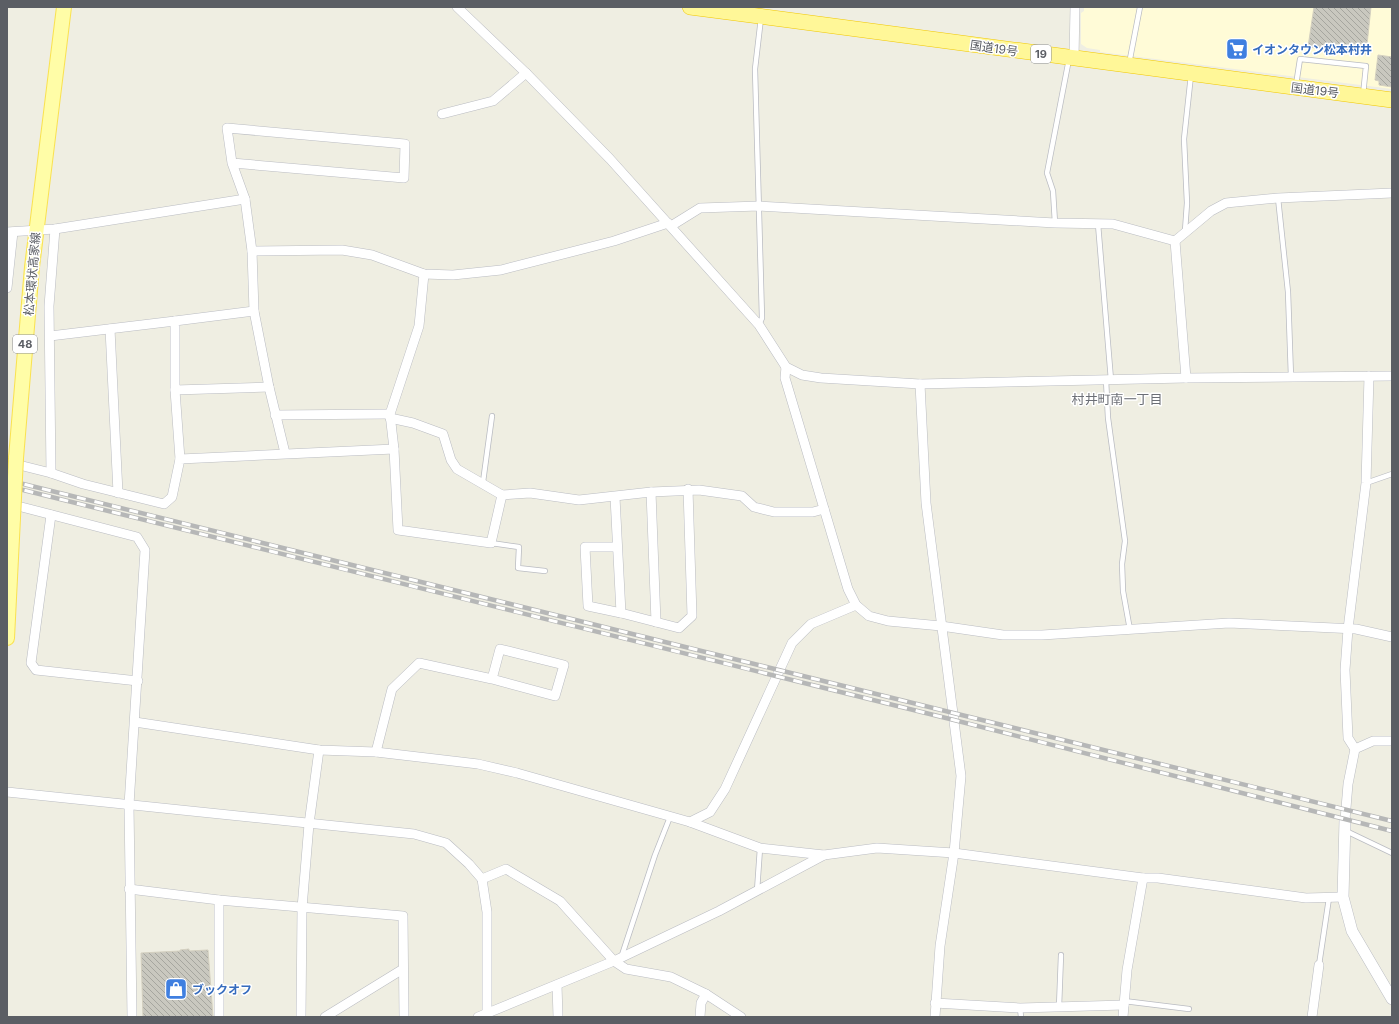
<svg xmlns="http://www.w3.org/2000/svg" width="1399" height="1024" font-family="Inter,'Noto Sans JP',sans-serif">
	<defs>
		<pattern id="building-back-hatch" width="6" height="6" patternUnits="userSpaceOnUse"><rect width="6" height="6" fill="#c9c8bf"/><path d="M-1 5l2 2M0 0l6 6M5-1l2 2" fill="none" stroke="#a6a69f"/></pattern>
	</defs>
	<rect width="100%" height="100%" fill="#efeee2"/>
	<!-- commercial -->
	<path fill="#fffbd7" d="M 1084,7 L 1392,7 L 1392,89 L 1100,52 L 1100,50 L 1087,48 L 1081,44 L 1081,13 L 1084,11 Z"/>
	<!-- building -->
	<g fill="url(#building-back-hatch)" stroke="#d4d0c0">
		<path d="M 1314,7 L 1371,7 L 1366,54 L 1308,47 Z"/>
		<path d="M 1378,55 L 1392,57 L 1392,87 L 1379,85 L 1379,81 L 1375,80 Z"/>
		<path d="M 189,949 L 189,951 L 208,950 L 213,1017 L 143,1017 L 141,953 L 180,951 L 180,950 Z"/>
	</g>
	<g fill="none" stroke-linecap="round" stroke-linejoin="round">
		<!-- service casing -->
		<g stroke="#babcc2" stroke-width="6">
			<g id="service">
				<path d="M 1129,64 L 1140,7"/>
				<path d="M 1296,85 L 1300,59 L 1366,66 L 1363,95"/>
				<path d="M 1278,198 L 1288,292 L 1291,377"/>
				<path d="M 1055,223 L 1053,191 L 1047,173 L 1069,59"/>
				<path d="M 1098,224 L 1111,380"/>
				<path d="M 1185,231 L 1187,203 L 1184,139 L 1191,75"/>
				<path d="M 759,325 L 762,318 L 755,69 L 761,18"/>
				<path d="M 1106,380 L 1108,418 L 1125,541 L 1122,564 L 1123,591 L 1130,630"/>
				<path d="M 483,482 L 492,416"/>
				<path d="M 1366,483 L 1392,474"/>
				<path d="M 491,543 L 519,547 L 518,568 L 545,571"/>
				<path d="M 1346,831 L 1392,853"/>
				<path d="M 757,891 L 760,848"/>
				<path d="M 621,958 L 655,855 L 670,817"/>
				<path d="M 1319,965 L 1329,898"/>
				<path d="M 1124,1001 L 1189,1009"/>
				<path d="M 1059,1007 L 1061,955"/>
				<path d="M 1020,1008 L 1021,1017"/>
			</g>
		</g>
		<!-- minor casing -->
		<g stroke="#babcc2" stroke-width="10">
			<g id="minor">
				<path d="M 457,7 L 526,73 L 610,159 L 759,325 L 786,367 L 802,375 L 821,378 L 920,384 L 1186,378 L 1392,376"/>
				<path d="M 1074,58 L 1075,7"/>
				<path d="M 442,114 L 493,101 L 526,73"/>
				<path d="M 232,163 L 404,178 L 405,144 L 227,128 L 232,163 L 245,199"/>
				<path d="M 671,226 L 700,208 L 759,206 L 1055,223 L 1113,224 L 1175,241"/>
				<path d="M 7,232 L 55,229 L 245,199 L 252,251 L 254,311 L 269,387 L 285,453"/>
				<path d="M 1175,241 L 1211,211 L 1226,203 L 1278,198 L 1392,193"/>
				<path d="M 1175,241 L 1186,378"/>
				<path d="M 252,251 L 342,250 L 372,255 L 424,274 L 453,275 L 501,270 L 614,241 L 668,223"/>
				<path d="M 7,288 L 13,232"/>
				<path d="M 254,311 L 175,321 L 175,390 L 269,387"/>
				<path d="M 110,329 L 118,493"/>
				<path d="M 50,336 L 175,321"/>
				<path d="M 786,367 L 785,378 L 848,589 L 856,605 L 869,616 L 888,621 L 941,626 L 1003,635 L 1042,635 L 1229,623 L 1356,629 L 1392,637"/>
				<path d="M 920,384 L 926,503 L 961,776 L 954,853 L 940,946 L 935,1017"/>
				<path d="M 175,390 L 180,459"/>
				<path d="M 275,415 L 390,414"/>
				<path d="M 390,418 L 413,423 L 443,434 L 451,460 L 457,469 L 502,495 L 530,493 L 579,500 L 651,492 L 699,490 L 742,496 L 754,507 L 774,512 L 813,512 L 824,509"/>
				<path d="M 394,449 L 398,530 L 491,543 L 502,495"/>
				<path d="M 7,462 L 51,473 L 83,484 L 164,504 L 172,497 L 180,459 L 394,449 L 390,414 L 419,326 L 424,274"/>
				<path d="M 51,473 L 49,306 L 55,229"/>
				<path d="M 651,492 L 656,622"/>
				<path d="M 615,497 L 621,613 L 679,628 L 692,616 L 688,489"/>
				<path d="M 10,504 L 137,537 L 145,550 L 129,805 L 132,1017"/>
				<path d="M 51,515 L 31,663 L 36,670 L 138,681"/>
				<path d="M 617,547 L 585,547 L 588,606 L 621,613"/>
				<path d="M 135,722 L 319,750 L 376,752 L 478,764 L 517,773 L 690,822 L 760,848 L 824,855 L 877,848 L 954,853 L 1143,878 L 1158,878 L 1306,898 L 1343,897"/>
				<path d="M 1355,749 L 1348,738 L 1345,670 L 1348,629 L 1366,483 L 1369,376"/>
				<path d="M 376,752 L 392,689 L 419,663 L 492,679 L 555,696 L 564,665 L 500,649 L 492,679"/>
				<path d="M 7,792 L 414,834 L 446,843 L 469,864 L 482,879 L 487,912 L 487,1017"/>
				<path d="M 1345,820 L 1348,784 L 1355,749 L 1373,741 L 1392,741"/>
				<path d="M 690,822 L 710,812 L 725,789 L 792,643 L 811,624 L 856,605"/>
				<path d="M 482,879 L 506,869 L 560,901 L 614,961 L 626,969 L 671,977 L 706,994 L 741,1017"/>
				<path d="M 129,889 L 219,900 L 403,916 L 404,1017"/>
				<path d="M 219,900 L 219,1017"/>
				<path d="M 557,985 L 558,1017"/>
				<path d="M 935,1003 L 1020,1008 L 1124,1005"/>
				<path d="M 301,1017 L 302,908 L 309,824 L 319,750"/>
				<path d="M 325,1017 L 403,969"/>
				<path d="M 478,1017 L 614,961 L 719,911 L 824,855"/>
				<path d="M 700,1017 L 701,1003 L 706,994"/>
				<path d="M 1123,1017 L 1127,970 L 1143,878"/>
				<path d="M 1312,1017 L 1319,965"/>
			</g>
		</g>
		<!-- tertiary casing -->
		<g stroke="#babcc2" stroke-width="12">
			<path id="tertiary" d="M 1345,820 L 1343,897 L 1352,931 L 1392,999"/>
		</g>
		<!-- primary casing -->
		<g stroke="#fae250" stroke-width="16">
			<g id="primary">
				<path d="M 16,458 L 32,267 L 64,7"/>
				<path d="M 7,638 L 13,518"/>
			</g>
		</g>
		<!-- trunk casing -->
		<g stroke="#f1c700" stroke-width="16">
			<path id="trunk" d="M 690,7 L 1392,100"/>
		</g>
		<!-- service -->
		<use href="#service" stroke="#fff" stroke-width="4.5"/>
		<!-- minor -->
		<use href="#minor" stroke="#fff" stroke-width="9"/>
		<!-- tertiary -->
		<use href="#tertiary" stroke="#fff" stroke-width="11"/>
		<!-- primary -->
		<use href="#primary" stroke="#fffda7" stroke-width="14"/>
		<!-- trunk -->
		<use href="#trunk" stroke="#fff798" stroke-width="15"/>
		<!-- rail casing -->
		<g stroke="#b6b7b7" stroke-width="4.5">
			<g id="rail">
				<path d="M 7,480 L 1392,821"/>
				<path d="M 7,486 L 954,720 L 1392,831"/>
			</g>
		</g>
		<!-- rail -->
		<use href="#rail" stroke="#fff" stroke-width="3" stroke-dasharray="9" stroke-linecap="butt"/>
		<!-- primary-bridge casing -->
		<g stroke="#fae250" stroke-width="16" stroke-linecap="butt">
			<path id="primary-bridge" d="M 13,518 L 16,458"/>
		</g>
		<!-- primary-bridge -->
		<use href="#primary-bridge" stroke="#fffda7" stroke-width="14"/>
	</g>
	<!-- icons -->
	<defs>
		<g id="supermarket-square" transform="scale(1.15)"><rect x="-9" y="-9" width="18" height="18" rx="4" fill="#3f7fe0" stroke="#fff"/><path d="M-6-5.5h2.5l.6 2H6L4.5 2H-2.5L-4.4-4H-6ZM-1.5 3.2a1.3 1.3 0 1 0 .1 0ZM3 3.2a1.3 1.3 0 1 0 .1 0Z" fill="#fff"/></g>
		<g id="shop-square" transform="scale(1.15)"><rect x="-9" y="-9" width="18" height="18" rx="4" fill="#3f7fe0" stroke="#fff"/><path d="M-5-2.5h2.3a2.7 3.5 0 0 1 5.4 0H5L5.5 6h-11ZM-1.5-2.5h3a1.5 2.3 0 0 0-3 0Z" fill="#fff"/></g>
	</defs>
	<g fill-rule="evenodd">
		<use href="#supermarket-square" x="1237" y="49"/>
		<use href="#shop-square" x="176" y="989"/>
	</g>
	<g text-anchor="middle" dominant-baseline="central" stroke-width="3" stroke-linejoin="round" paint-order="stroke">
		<!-- shield labels -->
		<g fill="#fff" stroke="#8c8e92" stroke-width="1">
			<rect x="1031" y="45" width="20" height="18" rx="3"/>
			<rect x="13" y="335" width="24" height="18" rx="3"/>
		</g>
		<g font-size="11" font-weight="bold" fill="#5b5e64">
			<text x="1041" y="54">19</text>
			<text x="25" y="344">48</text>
		</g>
		<!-- street labels -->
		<g font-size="12" fill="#5b5e64" stroke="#fff">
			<text transform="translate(994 48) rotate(8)">国道19号</text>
			<text transform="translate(1315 90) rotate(7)">国道19号</text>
			<text transform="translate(32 274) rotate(-85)">松本環状高家線</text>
		</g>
		<!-- shop labels -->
		<g font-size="12" font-weight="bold" fill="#366cbe" stroke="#fff" text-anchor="start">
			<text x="1252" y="49">イオンタウン松本村井</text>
			<text x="192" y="989">ブックオフ</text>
		</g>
		<!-- neighbourhood labels -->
		<g font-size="13" fill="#6c6f76" stroke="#fff">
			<text x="1117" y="399">村井町南一丁目</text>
		</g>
	</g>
	<!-- border -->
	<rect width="1399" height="1024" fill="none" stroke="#5b5e64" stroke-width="16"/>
</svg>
